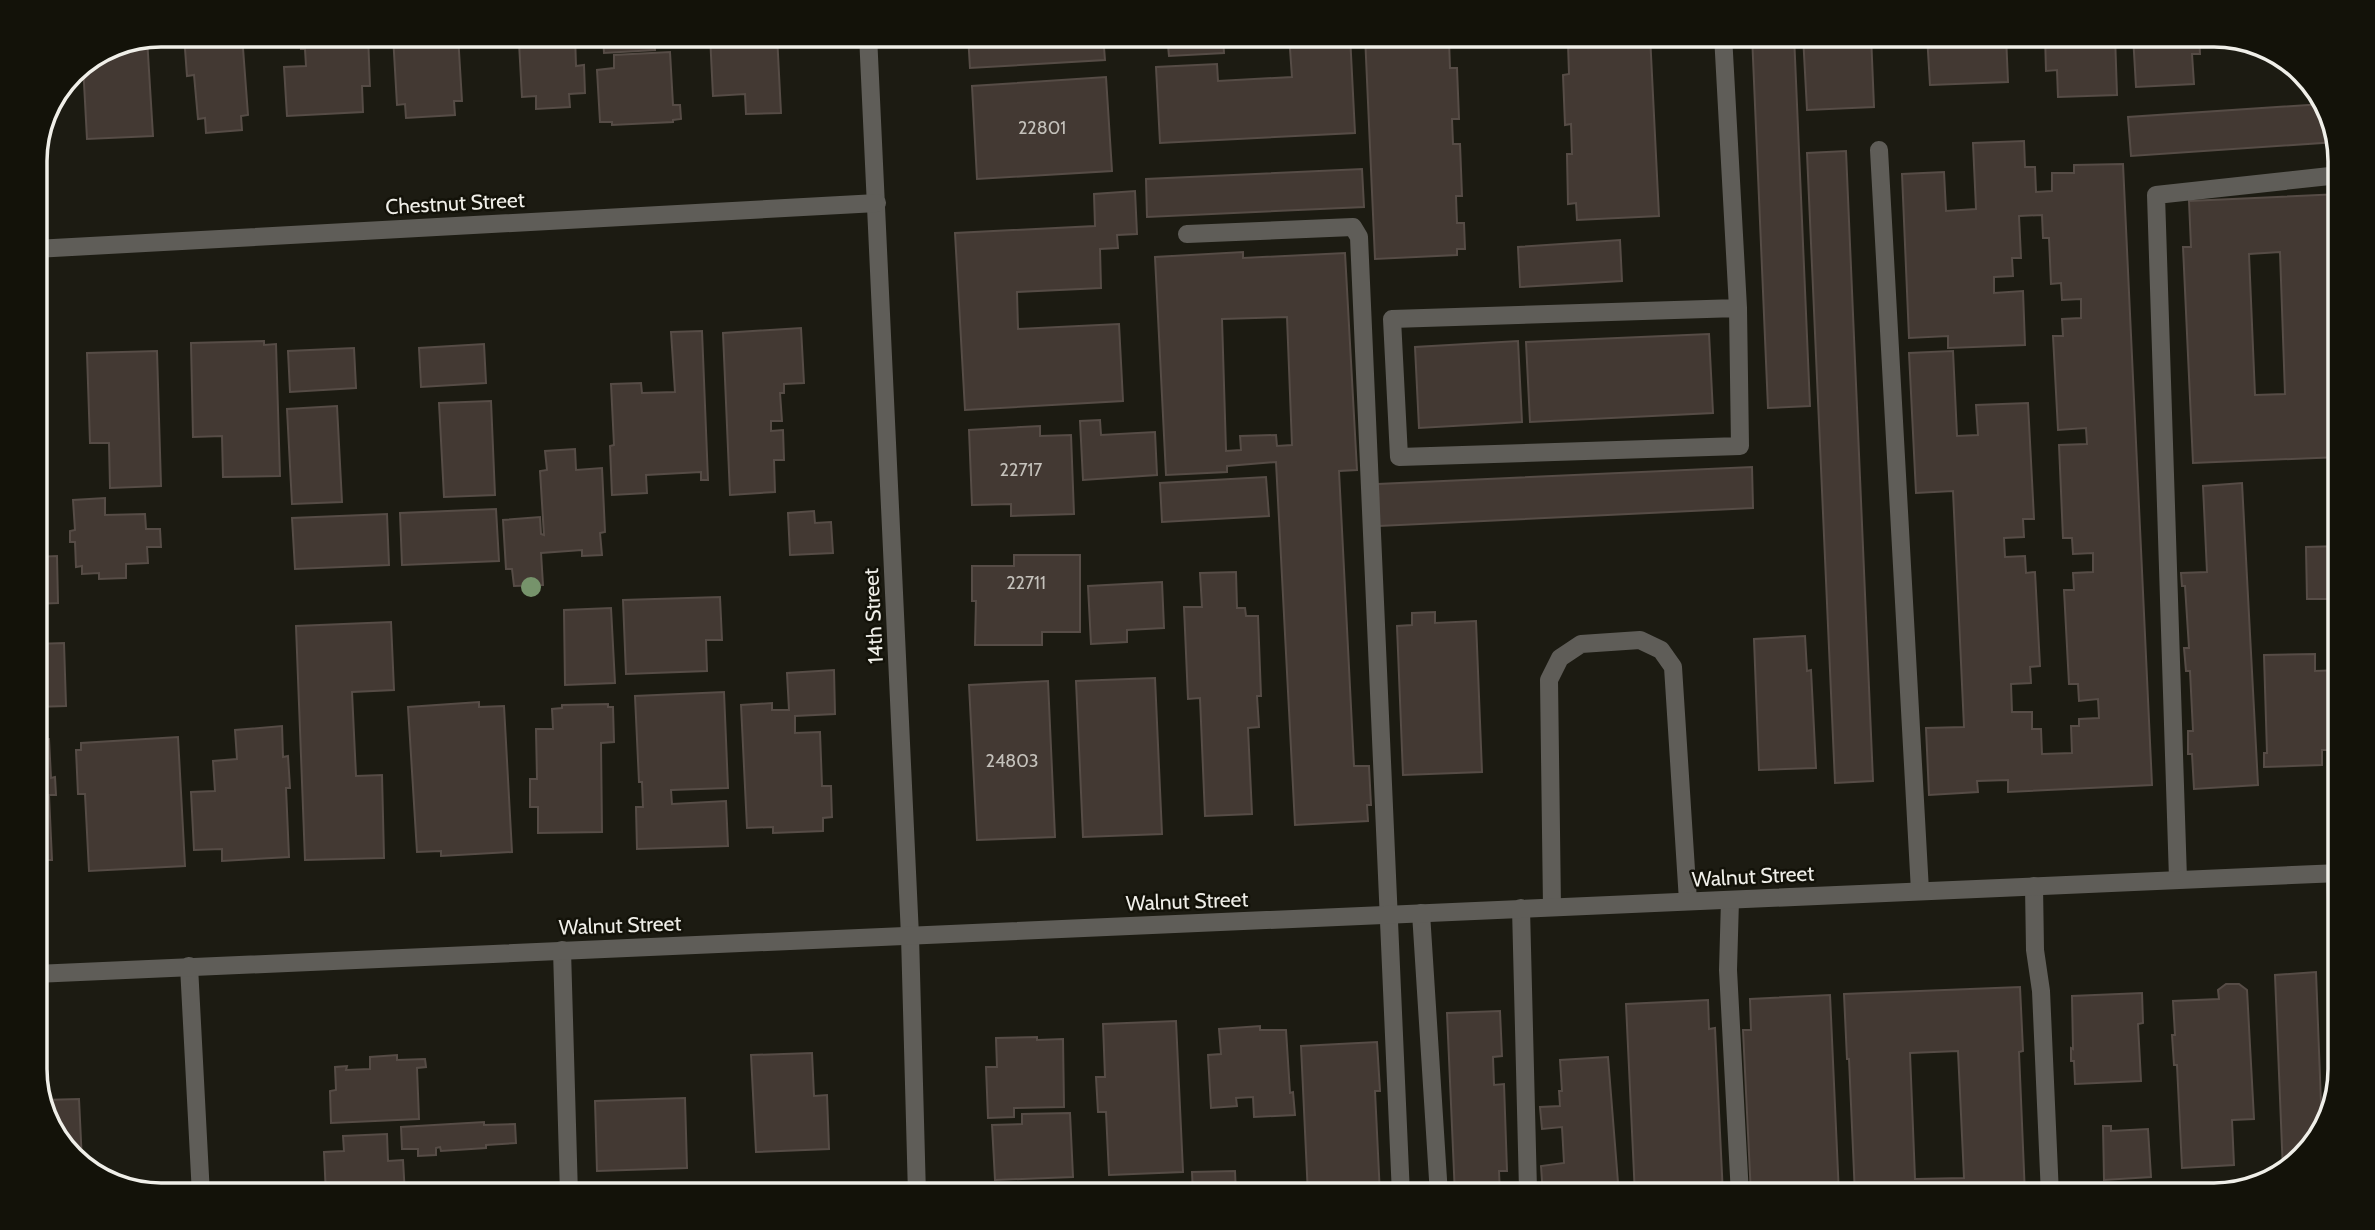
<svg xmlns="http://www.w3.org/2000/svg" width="2375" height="1230" font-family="Cabin,sans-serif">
	<rect width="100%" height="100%" fill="#1c1b12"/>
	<!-- building -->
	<g fill="#433933" stroke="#564c46" stroke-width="2" fill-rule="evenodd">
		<path d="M 184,35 L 242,35 L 248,115 L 241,116 L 242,130 L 206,133 L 205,118 L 198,119 L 194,75 L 187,76 Z"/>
		<path d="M 301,35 L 368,35 L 370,86 L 362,86 L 363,112 L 287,116 L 284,67 L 306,66 L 305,49 L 301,49 Z"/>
		<path d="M 393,35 L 458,35 L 462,101 L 454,101 L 455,115 L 406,118 L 405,104 L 397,105 Z"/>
		<path d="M 511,35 L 575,35 L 576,66 L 584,65 L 585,93 L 569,94 L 570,107 L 536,109 L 536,96 L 522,97 L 519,43 L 512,44 Z"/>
		<path d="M 603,35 L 654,35 L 655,50 L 604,53 Z"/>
		<path d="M 710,35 L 777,35 L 781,113 L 746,114 L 745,94 L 713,96 Z"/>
		<path d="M 968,35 L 1103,35 L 1105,60 L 970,68 Z"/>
		<path d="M 1167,35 L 1223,35 L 1224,53 L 1169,56 Z"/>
		<path d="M 1289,35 L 1350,35 L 1355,133 L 1160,143 L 1156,67 L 1217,64 L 1218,81 L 1292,77 Z"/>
		<path d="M 1365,35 L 1455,35 L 1455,41 L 1449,41 L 1450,68 L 1457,68 L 1459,119 L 1452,119 L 1453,144 L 1460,144 L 1462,196 L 1456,196 L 1457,223 L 1464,223 L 1465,249 L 1457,249 L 1457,255 L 1375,259 Z"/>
		<path d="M 1561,35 L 1650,35 L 1659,216 L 1577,220 L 1576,203 L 1568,204 L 1567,154 L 1572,154 L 1571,124 L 1565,125 L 1563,75 L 1569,74 L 1568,44 L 1561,45 Z"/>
		<path d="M 1752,35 L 1794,35 L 1810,406 L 1768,408 Z"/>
		<path d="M 1803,35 L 1871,35 L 1874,107 L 1807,110 Z"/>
		<path d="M 1927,35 L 2006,35 L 2008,82 L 1930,85 Z"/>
		<path d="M 2045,35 L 2115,35 L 2117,95 L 2058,97 L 2057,70 L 2046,71 Z"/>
		<path d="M 2133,35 L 2199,35 L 2200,54 L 2192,54 L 2194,84 L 2136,87 Z"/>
		<path d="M 147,38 L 153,136 L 87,139 L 83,64 L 113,44 Z"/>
		<path d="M 670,52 L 673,105 L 680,105 L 681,119 L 673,120 L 673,122 L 612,125 L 612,122 L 600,122 L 597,70 L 614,68 L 614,55 Z"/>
		<path d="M 1106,77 L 1112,171 L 977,179 L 972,86 Z"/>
		<path d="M 2323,104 L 2336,142 L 2131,156 L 2128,117 Z"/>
		<path d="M 2024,141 L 2025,167 L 2035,167 L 2036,192 L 2052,191 L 2052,173 L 2074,173 L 2074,165 L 2123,164 L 2152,785 L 2008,792 L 2008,780 L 1977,781 L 1978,792 L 1929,795 L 1926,728 L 1964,727 L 1953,491 L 1916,493 L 1909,353 L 1953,351 L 1957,436 L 1978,435 L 1976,405 L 2028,403 L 2034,519 L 2023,519 L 2024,537 L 2004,538 L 2005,557 L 2025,556 L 2026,573 L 2035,572 L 2040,666 L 2030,667 L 2031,683 L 2011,684 L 2012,712 L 2032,712 L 2032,729 L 2041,729 L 2042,754 L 2072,753 L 2071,726 L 2079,726 L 2079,719 L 2099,718 L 2098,699 L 2079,701 L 2078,684 L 2069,684 L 2064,590 L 2074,590 L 2073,573 L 2093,572 L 2093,553 L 2073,554 L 2072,538 L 2063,538 L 2059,445 L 2087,444 L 2086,428 L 2058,430 L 2053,336 L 2063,336 L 2062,319 L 2081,318 L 2081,299 L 2062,300 L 2061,283 L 2051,284 L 2049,238 L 2043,238 L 2042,215 L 2019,216 L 2021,258 L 2012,258 L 2013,276 L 1994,277 L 1994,293 L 2023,291 L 2025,345 L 1948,348 L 1948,336 L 1909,338 L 1902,174 L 1944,172 L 1946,211 L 1976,209 L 1973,143 Z"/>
		<path d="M 1846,151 L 1873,781 L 1835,783 L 1807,153 Z"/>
		<path d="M 1362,169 L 1364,207 L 1147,217 L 1146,179 Z"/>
		<path d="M 1135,191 L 1137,234 L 1117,235 L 1118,248 L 1100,249 L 1101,288 L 1017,292 L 1018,329 L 1119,324 L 1123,401 L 965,410 L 955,233 L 1095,226 L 1094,194 Z"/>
		<path d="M 2340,194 L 2340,457 L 2193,463 L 2183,247 L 2191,247 L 2189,201 ZM 2280,252 L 2285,394 L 2255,395 L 2249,254 Z"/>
		<path d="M 1620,240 L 1622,281 L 1520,287 L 1518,247 Z"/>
		<path d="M 1243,252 L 1243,258 L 1345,253 L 1357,470 L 1339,471 L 1354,766 L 1369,766 L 1371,805 L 1367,805 L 1368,821 L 1295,825 L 1276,462 L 1227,466 L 1227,472 L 1166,475 L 1155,257 ZM 1287,317 L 1292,445 L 1277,446 L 1276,435 L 1240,436 L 1241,450 L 1226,451 L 1222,319 Z"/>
		<path d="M 801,328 L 804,383 L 784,384 L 784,393 L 780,393 L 782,421 L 771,421 L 771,431 L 783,430 L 784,460 L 774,460 L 775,492 L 730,495 L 723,333 Z"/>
		<path d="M 702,331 L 708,480 L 701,480 L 701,472 L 646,475 L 647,493 L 612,495 L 610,446 L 614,445 L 611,384 L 641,383 L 642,393 L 675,392 L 671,332 Z"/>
		<path d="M 1709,334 L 1713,413 L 1530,422 L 1526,342 Z"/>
		<path d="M 264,341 L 264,345 L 276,344 L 280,476 L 223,477 L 222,436 L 193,437 L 191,343 Z"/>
		<path d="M 1518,341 L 1522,422 L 1419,428 L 1415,347 Z"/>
		<path d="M 484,344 L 486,383 L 421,387 L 419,348 Z"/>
		<path d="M 354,348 L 356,388 L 290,392 L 288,351 Z"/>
		<path d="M 157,351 L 161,486 L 110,488 L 109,443 L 90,443 L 87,353 Z"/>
		<path d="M 491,401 L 495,495 L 444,497 L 439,403 Z"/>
		<path d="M 337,406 L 342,502 L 292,504 L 287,409 Z"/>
		<path d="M 1100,420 L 1101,435 L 1155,432 L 1157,475 L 1083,480 L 1080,421 Z"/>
		<path d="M 1040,426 L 1040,436 L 1071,435 L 1074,514 L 1011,516 L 1011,504 L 972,505 L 969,430 Z"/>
		<path d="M 575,449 L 576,470 L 602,468 L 605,532 L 600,533 L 602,555 L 582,556 L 582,550 L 541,553 L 543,585 L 514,586 L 512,569 L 506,569 L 503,520 L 540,517 L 541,534 L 544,535 L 540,471 L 547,470 L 545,451 Z"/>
		<path d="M 1752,467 L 1753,508 L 1379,526 L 1378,484 Z"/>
		<path d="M 1266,477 L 1269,516 L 1162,522 L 1160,483 Z"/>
		<path d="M 2242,483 L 2258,785 L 2194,789 L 2192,754 L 2188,754 L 2188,731 L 2193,731 L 2190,671 L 2186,671 L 2184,648 L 2189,648 L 2185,586 L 2182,586 L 2181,573 L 2207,572 L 2203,486 Z"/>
		<path d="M 105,498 L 105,515 L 145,514 L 146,529 L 160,529 L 161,547 L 147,547 L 148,563 L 126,564 L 126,578 L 99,579 L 99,573 L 82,574 L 82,566 L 76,567 L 75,542 L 70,542 L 70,531 L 75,530 L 73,500 Z"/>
		<path d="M 496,509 L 499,561 L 402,565 L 400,513 Z"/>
		<path d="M 814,511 L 815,523 L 831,522 L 833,553 L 790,555 L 788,513 Z"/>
		<path d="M 387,514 L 389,565 L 295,569 L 292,518 Z"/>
		<path d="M 2340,546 L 2340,599 L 2307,599 L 2306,547 Z"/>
		<path d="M 1014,555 L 1080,555 L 1080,632 L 1042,632 L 1042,645 L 975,645 L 976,601 L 972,601 L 972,566 L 1014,566 Z"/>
		<path d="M 57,556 L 58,603 L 35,604 L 35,557 Z"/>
		<path d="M 1236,572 L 1237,608 L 1245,608 L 1246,616 L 1258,616 L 1261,696 L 1257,696 L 1259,727 L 1248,728 L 1252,814 L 1205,816 L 1200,698 L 1188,699 L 1184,607 L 1202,607 L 1200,573 Z"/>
		<path d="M 1162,582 L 1164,628 L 1127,630 L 1127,642 L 1091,644 L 1088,586 Z"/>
		<path d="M 720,597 L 722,640 L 706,640 L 707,671 L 626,674 L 623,600 Z"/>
		<path d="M 611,608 L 615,683 L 565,685 L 564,610 Z"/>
		<path d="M 1435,612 L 1435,623 L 1476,621 L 1482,772 L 1403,775 L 1397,626 L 1412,625 L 1412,613 Z"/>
		<path d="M 391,622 L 394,690 L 352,692 L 356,776 L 382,775 L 384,858 L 305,860 L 296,626 Z"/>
		<path d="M 1805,636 L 1807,671 L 1811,670 L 1816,768 L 1759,770 L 1754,639 Z"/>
		<path d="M 64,643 L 66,706 L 35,707 L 35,644 Z"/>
		<path d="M 2315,654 L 2315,671 L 2340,670 L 2340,750 L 2322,750 L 2322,765 L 2264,767 L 2264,753 L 2267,753 L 2264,655 Z"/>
		<path d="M 834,670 L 835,714 L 795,716 L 795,733 L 820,732 L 822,786 L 831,786 L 832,817 L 823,818 L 823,831 L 773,833 L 773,827 L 747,828 L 741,705 L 772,703 L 772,710 L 789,710 L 787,673 Z"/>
		<path d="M 1155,678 L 1162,834 L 1083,837 L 1076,681 Z"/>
		<path d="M 1048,681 L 1055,837 L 977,840 L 969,685 Z"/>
		<path d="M 724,692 L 728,788 L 671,790 L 672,804 L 726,801 L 728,846 L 637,849 L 636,807 L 643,807 L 642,782 L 639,782 L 635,696 Z"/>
		<path d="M 479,702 L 479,707 L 504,706 L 512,852 L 441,856 L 441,851 L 417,852 L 408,707 Z"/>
		<path d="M 608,704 L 608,707 L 613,707 L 614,742 L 601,743 L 602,832 L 538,833 L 538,807 L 530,807 L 530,779 L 537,779 L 536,729 L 553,729 L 552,709 L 562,708 L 562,705 Z"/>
		<path d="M 282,726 L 283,757 L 288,756 L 290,788 L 286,788 L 289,857 L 222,861 L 222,849 L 194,850 L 191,792 L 215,791 L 213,761 L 237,759 L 235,730 Z"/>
		<path d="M 178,737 L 185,866 L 89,871 L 85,794 L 78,794 L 76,750 L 81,750 L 81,743 Z"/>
		<path d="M 49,739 L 51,778 L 55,777 L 56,795 L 49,795 L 52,860 L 35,860 L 35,740 Z"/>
		<path d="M 2316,972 L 2322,1130 L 2283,1172 L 2275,975 Z"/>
		<path d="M 2226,984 L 2239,984 L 2247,990 L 2254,1119 L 2232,1120 L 2234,1165 L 2182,1168 L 2177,1065 L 2174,1065 L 2172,1035 L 2175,1035 L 2173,1001 L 2219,999 L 2218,990 Z"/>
		<path d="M 2020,987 L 2023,1051 L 2019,1052 L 2025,1195 L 1855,1195 L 1849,1059 L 1847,1059 L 1844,994 ZM 1958,1051 L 1964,1178 L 1915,1179 L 1910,1053 Z"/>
		<path d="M 2142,993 L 2143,1023 L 2138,1024 L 2141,1081 L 2075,1084 L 2074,1061 L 2071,1061 L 2071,1048 L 2073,1049 L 2072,996 Z"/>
		<path d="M 1830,995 L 1839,1195 L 1751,1195 L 1743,1030 L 1751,1030 L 1750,999 Z"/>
		<path d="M 1708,1000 L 1709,1029 L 1715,1028 L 1723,1195 L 1635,1195 L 1626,1004 Z"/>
		<path d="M 1500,1011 L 1502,1056 L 1493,1057 L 1494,1085 L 1504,1084 L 1507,1171 L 1499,1171 L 1500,1195 L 1455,1195 L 1447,1013 Z"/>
		<path d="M 1176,1021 L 1183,1172 L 1109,1175 L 1106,1112 L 1098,1112 L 1096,1077 L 1105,1077 L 1103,1024 Z"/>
		<path d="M 1260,1026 L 1260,1030 L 1286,1030 L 1290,1093 L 1293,1092 L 1295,1115 L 1254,1117 L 1253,1097 L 1236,1098 L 1237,1106 L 1211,1108 L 1208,1055 L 1221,1054 L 1219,1029 Z"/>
		<path d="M 1037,1037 L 1037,1040 L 1063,1039 L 1064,1107 L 1014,1108 L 1014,1117 L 988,1118 L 986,1067 L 997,1067 L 996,1038 Z"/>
		<path d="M 1377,1042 L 1380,1091 L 1375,1091 L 1380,1195 L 1308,1195 L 1301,1046 Z"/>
		<path d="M 812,1053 L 814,1096 L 827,1095 L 829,1149 L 756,1152 L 751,1055 Z"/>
		<path d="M 397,1055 L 397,1060 L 425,1059 L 426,1067 L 417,1068 L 419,1119 L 331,1123 L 330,1091 L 336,1090 L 335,1067 L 347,1066 L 346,1070 L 370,1069 L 370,1057 Z"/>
		<path d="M 1608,1057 L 1619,1195 L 1543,1195 L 1541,1166 L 1564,1163 L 1562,1127 L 1542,1129 L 1540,1107 L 1560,1106 L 1559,1091 L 1562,1091 L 1560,1060 Z"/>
		<path d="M 685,1098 L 687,1168 L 597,1171 L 595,1101 Z"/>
		<path d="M 79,1099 L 82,1162 L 56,1139 L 43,1100 Z"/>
		<path d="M 1070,1113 L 1073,1177 L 995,1180 L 992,1125 L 1022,1124 L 1022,1114 Z"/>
		<path d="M 484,1122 L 484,1125 L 515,1124 L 516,1143 L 486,1145 L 486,1148 L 441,1151 L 440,1147 L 436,1148 L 436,1155 L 418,1156 L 418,1149 L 402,1149 L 401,1127 Z"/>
		<path d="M 2103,1126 L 2111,1126 L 2111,1131 L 2148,1129 L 2151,1177 L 2104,1180 Z"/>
		<path d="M 387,1134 L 388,1161 L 403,1160 L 405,1195 L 326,1195 L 324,1152 L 344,1151 L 343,1136 Z"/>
		<path d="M 1235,1171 L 1236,1195 L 1193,1195 L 1192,1172 Z"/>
	</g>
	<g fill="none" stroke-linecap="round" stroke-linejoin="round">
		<!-- service -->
		<g stroke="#5f5d58" stroke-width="18">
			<path d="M 1723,35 L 1738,308 L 1740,446 L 1399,457 L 1392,319 L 1738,308"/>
			<path d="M 1879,150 L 1920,891"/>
			<path d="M 1187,234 L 1353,227 L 1359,237 L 1401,1195"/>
			<path d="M 2335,873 L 2340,1004"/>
			<path d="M 2178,879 L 2156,195 L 2339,175"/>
			<path d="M 2034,886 L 2035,950 L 2041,991 L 2050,1195"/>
			<path d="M 1730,900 L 1728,970 L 1740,1195"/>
			<path d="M 1552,907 L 1549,680 L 1560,658 L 1581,644 L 1640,640 L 1661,650 L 1673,667 L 1688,901"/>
			<path d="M 1521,908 L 1528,1190"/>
			<path d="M 1421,913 L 1439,1195"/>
			<path d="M 562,950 L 569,1195"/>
		</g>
		<!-- minor -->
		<g stroke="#5f5d58" stroke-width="18">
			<path d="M 868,35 L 910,936 L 917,1195"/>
			<path d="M 35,249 L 877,203"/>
			<path d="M 189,966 L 201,1195"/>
			<path d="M 35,974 L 2340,873"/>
		</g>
	</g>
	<!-- trees -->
	<circle fill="#76936b" cx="531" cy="587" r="10"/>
	<g text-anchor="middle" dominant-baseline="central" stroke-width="5" stroke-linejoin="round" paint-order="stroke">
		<!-- number labels -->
		<g font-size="18" fill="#c5c2bc">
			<text x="1042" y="128">22801</text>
			<text x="1021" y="470">22717</text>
			<text x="1026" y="583">22711</text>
			<text x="1012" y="761">24803</text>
		</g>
		<!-- street labels -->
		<g font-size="21" fill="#f0efe9" stroke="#131209">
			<text transform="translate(455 203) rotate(-3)">Chestnut Street</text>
			<text transform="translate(873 616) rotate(-93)">14th Street</text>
			<text transform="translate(1753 876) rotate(-3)">Walnut Street</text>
			<text transform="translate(1187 901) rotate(-2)">Walnut Street</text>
			<text transform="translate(620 925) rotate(-2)">Walnut Street</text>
		</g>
	</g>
	<!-- crop -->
	<path d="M0 0H2375V1230H0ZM161 47H2214A114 114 0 0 1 2328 161V1069A114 114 0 0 1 2214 1183H161A114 114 0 0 1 47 1069V161A114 114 0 0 1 161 47Z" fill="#131209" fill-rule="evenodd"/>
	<path fill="none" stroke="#f0efe9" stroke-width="3.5" d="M161 47H2214A114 114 0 0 1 2328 161V1069A114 114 0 0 1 2214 1183H161A114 114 0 0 1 47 1069V161A114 114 0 0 1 161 47Z"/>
</svg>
